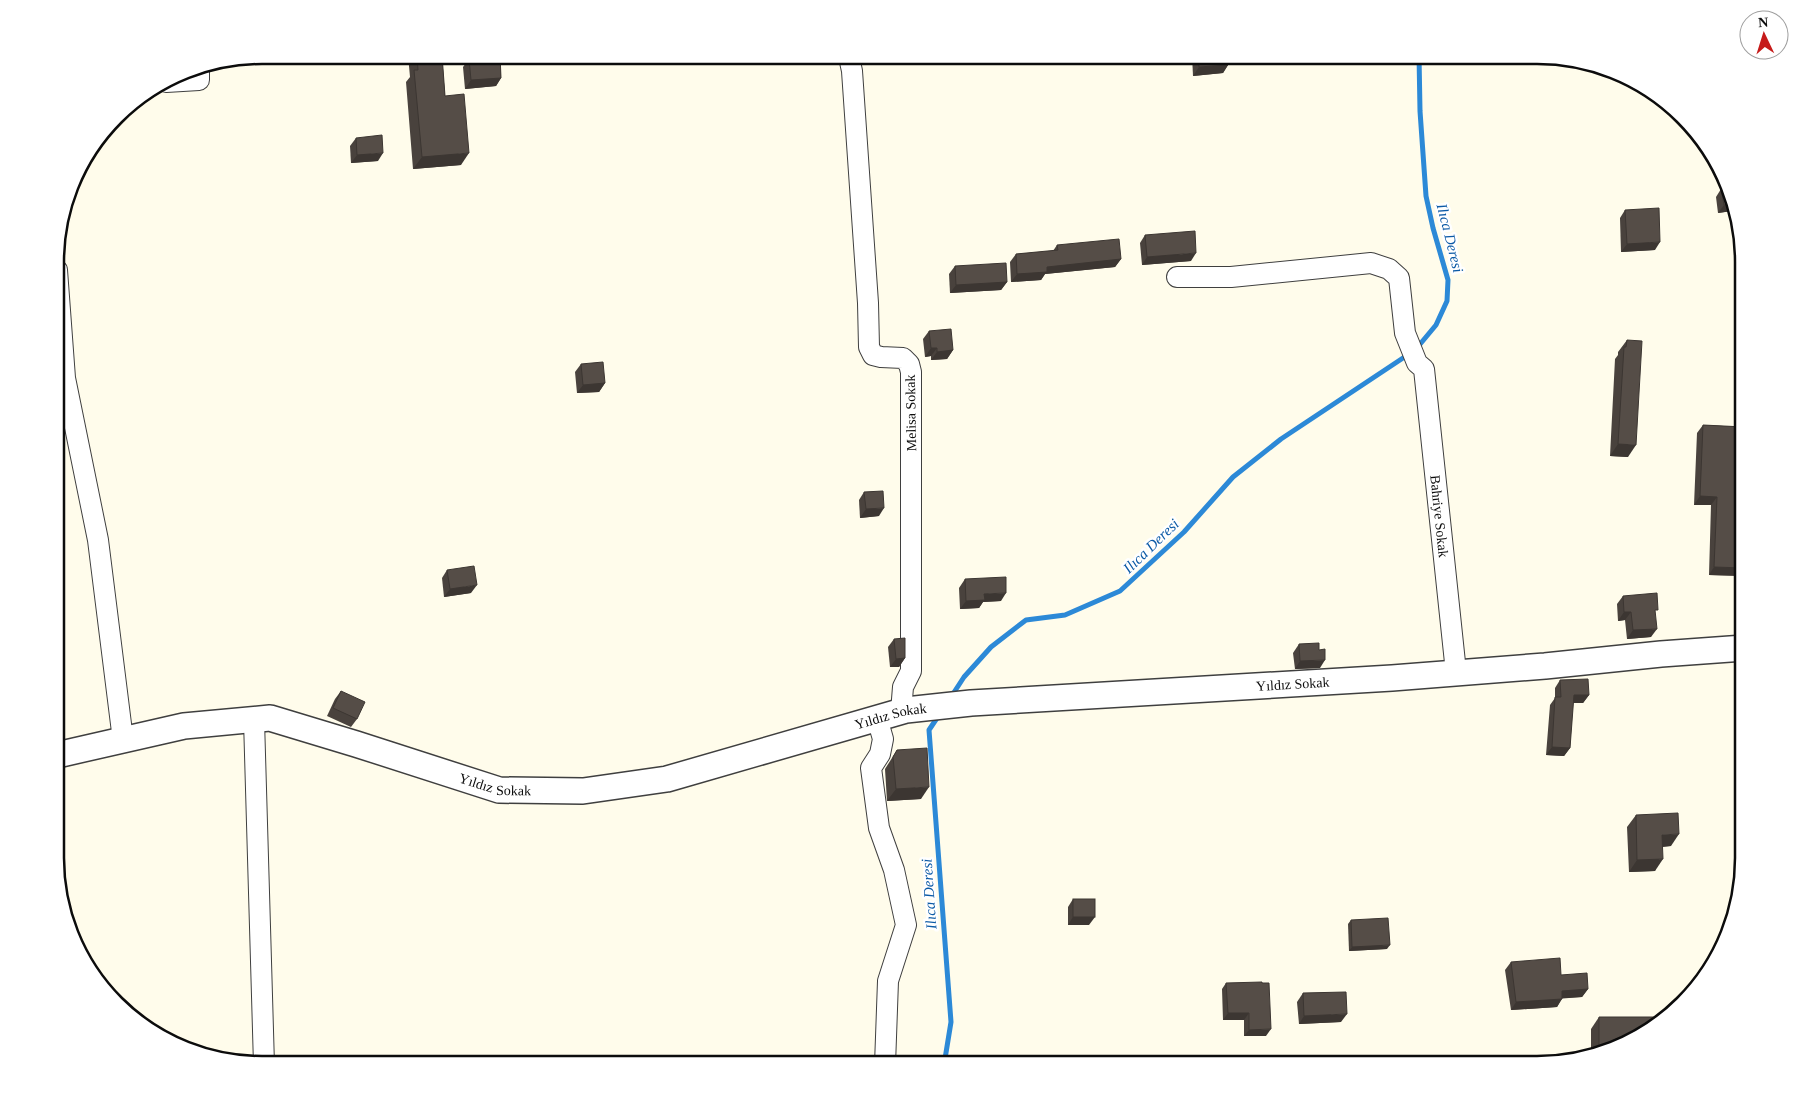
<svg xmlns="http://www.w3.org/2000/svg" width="1799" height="1120" font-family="'Times New Roman',serif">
	<rect width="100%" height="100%" fill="#fffceb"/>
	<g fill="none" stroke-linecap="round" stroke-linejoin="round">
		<!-- stream -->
		<g stroke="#2c89d7" stroke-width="5">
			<path d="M 1416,349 L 1436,325 L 1447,301 L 1448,280 L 1433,228 L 1426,196 L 1420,111 L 1419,55"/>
			<path d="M 951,697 L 964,677 L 991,647 L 1026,620 L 1065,615 L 1120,591 L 1184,532 L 1233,477 L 1281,439 L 1409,354"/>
			<path d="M 939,715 L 929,730 L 951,1022 L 944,1065"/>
		</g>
		<!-- minor casing -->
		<g stroke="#3f3f3f" stroke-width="22">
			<g id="minor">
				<path d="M 846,55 L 849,57 L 852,71 L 868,303 L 869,347 L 873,355 L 881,357 L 903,358 L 909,364 L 911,372 L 911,671 L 903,687 L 901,712"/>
				<path d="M 166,82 L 199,80 L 199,68"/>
				<path d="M 57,270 L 65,378 L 98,540 L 123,740"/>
				<path id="s1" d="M 1177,277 L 1231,277 L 1371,263 L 1389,269 L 1399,278 L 1405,333 L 1417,363 L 1424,369 L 1456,672"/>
				<path d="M 877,718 L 883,739 L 880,754 L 871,768 L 879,828 L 894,870 L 906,925 L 888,981 L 885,1065"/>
				<path d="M 254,720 L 264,1065"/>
			</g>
		</g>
		<!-- tertiary casing -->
		<g stroke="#3f3f3f" stroke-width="28">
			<g id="tertiary">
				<path id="s2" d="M 57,755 L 184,726 L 270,718 L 356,744 L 499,790 L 583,791 L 667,779 L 906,710 L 971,703 L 1392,678 L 1545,666 L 1661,654 L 1744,648"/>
			</g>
		</g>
		<!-- minor -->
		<use href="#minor" stroke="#fff" stroke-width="20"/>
		<!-- tertiary -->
		<use href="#tertiary" stroke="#fff" stroke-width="25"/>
	</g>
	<!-- wall -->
	<g fill="#49423d">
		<path d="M 408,55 L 442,55 L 445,96 L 461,165 L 413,169 L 406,82 L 410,77 Z"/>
		<path d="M 481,55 L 500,55 L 501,78 L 496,86 L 465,89 L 463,67 L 469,59 L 479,58 Z"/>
		<path d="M 1192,55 L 1228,55 L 1228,65 L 1223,73 L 1193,76 Z"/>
		<path d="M 356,138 L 378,161 L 351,163 L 350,146 Z"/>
		<path d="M 1721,189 L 1732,211 L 1718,213 L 1716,197 Z"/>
		<path d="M 1625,210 L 1655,250 L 1621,252 L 1620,218 Z"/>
		<path d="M 1145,235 L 1191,261 L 1142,265 L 1140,243 Z"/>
		<path d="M 1057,245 L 1121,259 L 1115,267 L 1045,274 L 1041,280 L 1011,282 L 1010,262 L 1016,254 L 1053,251 Z"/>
		<path d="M 955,266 L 1007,282 L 1001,290 L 950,293 L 949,274 Z"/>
		<path d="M 929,331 L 953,350 L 947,359 L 931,360 L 931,356 L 925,357 L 923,339 Z"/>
		<path d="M 1627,340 L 1628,457 L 1610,456 L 1615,359 L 1618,355 L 1618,352 Z"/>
		<path d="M 581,364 L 605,383 L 599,392 L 577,393 L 575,372 Z"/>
		<path d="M 1703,425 L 1744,427 L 1744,576 L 1709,575 L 1711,505 L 1694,505 L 1697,433 Z"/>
		<path d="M 864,492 L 879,516 L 860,518 L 859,500 Z"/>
		<path d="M 447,570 L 471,593 L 444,597 L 442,578 Z"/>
		<path d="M 965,579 L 1001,601 L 983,602 L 979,608 L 960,609 L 959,588 Z"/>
		<path d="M 1623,596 L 1655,614 L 1651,637 L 1627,639 L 1625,620 L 1618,621 L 1617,604 Z"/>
		<path d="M 894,639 L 905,658 L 899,667 L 890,667 L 888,647 Z"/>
		<path d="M 1299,644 L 1320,668 L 1295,669 L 1293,653 Z"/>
		<path d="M 1560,680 L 1589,695 L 1583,703 L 1573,703 L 1570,748 L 1564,756 L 1546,755 L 1550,705 L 1555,698 L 1555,688 Z"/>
		<path d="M 341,691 L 357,719 L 351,727 L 327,716 L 335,699 Z"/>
		<path d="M 897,750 L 921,799 L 887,801 L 885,769 Z"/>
		<path d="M 1636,815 L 1671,846 L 1663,847 L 1655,871 L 1629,872 L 1627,827 Z"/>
		<path d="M 1073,899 L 1089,925 L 1068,925 L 1068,907 Z"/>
		<path d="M 1351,920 L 1387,949 L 1349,951 L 1348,924 Z"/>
		<path d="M 1511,962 L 1588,989 L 1582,997 L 1562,998 L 1557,1007 L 1511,1010 L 1505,970 Z"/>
		<path d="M 1226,983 L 1266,1036 L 1244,1036 L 1244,1020 L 1223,1020 L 1222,989 Z"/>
		<path d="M 1303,993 L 1341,1022 L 1299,1024 L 1297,1002 Z"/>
		<path d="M 1599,1017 L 1640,1037 L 1591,1052 L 1591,1029 Z"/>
		<path d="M 1042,1056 L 1100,1065 L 986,1065 L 991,1058 L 1038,1062 Z"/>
	</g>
	<!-- shaded-wall -->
	<g fill="#3c3632">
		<path d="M 1228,65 L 1223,73 L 1193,76 L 1199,67 Z"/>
		<path d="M 501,78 L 496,86 L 465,89 L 471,80 Z"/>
		<path d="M 383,153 L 378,161 L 351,163 L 357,155 Z"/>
		<path d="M 469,153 L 461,165 L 413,169 L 422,157 Z"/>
		<path d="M 1730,204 L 1732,211 L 1718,213 L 1724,205 Z"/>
		<path d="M 1660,242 L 1655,250 L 1621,252 L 1627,244 Z"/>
		<path d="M 1196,253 L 1191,261 L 1142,265 L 1147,257 Z"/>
		<path d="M 1121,259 L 1115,267 L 1045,274 L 1041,280 L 1011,282 L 1017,274 L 1047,267 Z"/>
		<path d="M 1007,282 L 1001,290 L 950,293 L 956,285 Z"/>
		<path d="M 931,348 L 937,348 L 931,356 L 925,357 Z"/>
		<path d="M 953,350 L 947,359 L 931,360 L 937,352 Z"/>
		<path d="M 605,383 L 599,392 L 577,393 L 583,385 Z"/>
		<path d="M 1618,444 L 1636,445 L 1628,457 L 1610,456 Z"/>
		<path d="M 1700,496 L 1717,497 L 1711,505 L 1694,505 Z"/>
		<path d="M 884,508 L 879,516 L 860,518 L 866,509 Z"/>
		<path d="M 1714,567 L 1744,568 L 1744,576 L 1709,575 Z"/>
		<path d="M 477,585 L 471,593 L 444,597 L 450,589 Z"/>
		<path d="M 1006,593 L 1001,601 L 983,602 L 979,608 L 960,609 L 966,601 L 984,594 Z"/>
		<path d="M 1624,612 L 1631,612 L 1625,620 L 1618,621 Z"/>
		<path d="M 1657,629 L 1651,637 L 1627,639 L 1633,630 Z"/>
		<path d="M 905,658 L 899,667 L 890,667 L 896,659 Z"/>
		<path d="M 1325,660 L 1320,668 L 1295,669 L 1300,661 Z"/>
		<path d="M 1574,695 L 1589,695 L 1583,703 L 1568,703 Z"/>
		<path d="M 1552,747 L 1570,748 L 1564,756 L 1546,755 Z"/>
		<path d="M 929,787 L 921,799 L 887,801 L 896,789 Z"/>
		<path d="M 1679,834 L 1671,846 L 1654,847 L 1662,835 Z"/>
		<path d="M 1663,859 L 1655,871 L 1629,872 L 1637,860 Z"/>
		<path d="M 1073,917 L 1095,917 L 1089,925 L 1068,925 Z"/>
		<path d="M 1390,945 L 1387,949 L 1349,951 L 1352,947 Z"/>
		<path d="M 1588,989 L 1582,997 L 1556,999 L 1562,991 Z"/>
		<path d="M 1562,999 L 1557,1007 L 1511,1010 L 1516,1002 Z"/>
		<path d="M 1228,1013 L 1249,1013 L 1244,1020 L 1223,1020 Z"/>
		<path d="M 1347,1014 L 1341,1022 L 1299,1024 L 1304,1016 Z"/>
		<path d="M 1271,1029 L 1266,1036 L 1244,1036 L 1249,1030 Z"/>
	</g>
	<!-- building -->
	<g fill="#554d47" stroke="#3c3632">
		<path d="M 417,55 L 442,55 L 445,96 L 464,94 L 469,153 L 422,157 L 414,70 L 418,70 Z"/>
		<path d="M 484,55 L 500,55 L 501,78 L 471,80 L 469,59 L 484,58 Z"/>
		<path d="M 1198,55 L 1228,55 L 1228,65 L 1199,67 Z"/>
		<path d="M 382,135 L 383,153 L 357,155 L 356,138 Z"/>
		<path d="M 1725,188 L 1730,204 L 1724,205 L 1721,189 Z"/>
		<path d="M 1659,208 L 1660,242 L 1627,244 L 1625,210 Z"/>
		<path d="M 1195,231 L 1196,253 L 1147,257 L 1145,235 Z"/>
		<path d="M 1119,239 L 1121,259 L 1047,267 L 1047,272 L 1017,274 L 1016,254 L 1058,250 L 1057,245 Z"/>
		<path d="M 1006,263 L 1007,282 L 956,285 L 955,266 Z"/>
		<path d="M 951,329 L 953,350 L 937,352 L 937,348 L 931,348 L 929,331 Z"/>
		<path d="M 1627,340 L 1642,341 L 1636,445 L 1618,444 L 1624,347 L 1626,347 Z"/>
		<path d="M 603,362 L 605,383 L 583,385 L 581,364 Z"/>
		<path d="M 1703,425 L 1744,427 L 1744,568 L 1714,567 L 1717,497 L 1700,496 Z"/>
		<path d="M 883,491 L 884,508 L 866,509 L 864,492 Z"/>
		<path d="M 474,566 L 477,585 L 450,589 L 447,570 Z"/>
		<path d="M 1006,577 L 1006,593 L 984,594 L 985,600 L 966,601 L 965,579 Z"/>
		<path d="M 1657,593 L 1658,610 L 1655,610 L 1657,629 L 1633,630 L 1631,612 L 1624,612 L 1623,596 Z"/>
		<path d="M 905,638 L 905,658 L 896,659 L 894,639 Z"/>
		<path d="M 1319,643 L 1319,650 L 1325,649 L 1325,660 L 1300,661 L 1299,644 Z"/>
		<path d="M 1588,679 L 1589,695 L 1574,695 L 1570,748 L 1552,747 L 1555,697 L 1561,697 L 1560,680 Z"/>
		<path d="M 341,691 L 365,702 L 357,719 L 333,708 Z"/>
		<path d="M 927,748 L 929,787 L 896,789 L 893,757 L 897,750 Z"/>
		<path d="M 1678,813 L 1679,834 L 1662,835 L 1663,859 L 1637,860 L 1636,815 Z"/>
		<rect x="1073" y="899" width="22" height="18"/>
		<path d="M 1388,918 L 1390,945 L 1352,947 L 1351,920 Z"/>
		<path d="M 1560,958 L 1561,975 L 1587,973 L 1588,989 L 1562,991 L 1562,999 L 1516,1002 L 1511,962 Z"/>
		<path d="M 1262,982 L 1262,983 L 1269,983 L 1271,1029 L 1249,1030 L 1249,1013 L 1228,1013 L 1226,983 Z"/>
		<path d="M 1346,992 L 1347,1014 L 1304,1016 L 1303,993 Z"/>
		<path d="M 1599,1017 L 1654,1017 L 1654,1024 L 1640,1037 L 1599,1050 Z"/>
		<path d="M 1042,1056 L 1101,1062 L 1100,1065 L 990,1065 L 991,1058 L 1041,1062 Z"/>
	</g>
	<g text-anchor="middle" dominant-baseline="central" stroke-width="5" stroke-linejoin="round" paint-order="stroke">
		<!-- street labels -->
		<g font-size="14" fill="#0c0c0c" stroke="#fff">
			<text transform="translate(911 413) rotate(-91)">Melisa Sokak</text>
			<text stroke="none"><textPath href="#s1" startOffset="472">Bahriye Sokak</textPath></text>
			<text stroke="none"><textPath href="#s2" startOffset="1262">Yıldız Sokak</textPath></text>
			<text stroke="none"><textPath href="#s2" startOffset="858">Yıldız Sokak</textPath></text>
			<text stroke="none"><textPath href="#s2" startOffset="452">Yıldız Sokak</textPath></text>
		</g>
		<!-- water labels -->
		<g font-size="15" font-style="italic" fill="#0c5aa6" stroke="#fff">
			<text transform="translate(1450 238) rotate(76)">Ilıca Deresi</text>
			<text transform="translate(1151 546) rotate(-44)">Ilıca Deresi</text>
			<text transform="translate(929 894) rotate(-94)">Ilıca Deresi</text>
		</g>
	</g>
	<!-- crop -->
	<path d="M0 0H1799V1120H0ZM262 64H1537A198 198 0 0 1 1735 262V858A198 198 0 0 1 1537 1056H262A198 198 0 0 1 64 858V262A198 198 0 0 1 262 64Z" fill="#fff" fill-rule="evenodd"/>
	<path fill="none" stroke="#0c0c0c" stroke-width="2.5" d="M262 64H1537A198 198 0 0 1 1735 262V858A198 198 0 0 1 1537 1056H262A198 198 0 0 1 64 858V262A198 198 0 0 1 262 64Z"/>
	<!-- north arrow -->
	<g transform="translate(1764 35) rotate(356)"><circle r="24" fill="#ffffff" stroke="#9e9e9e"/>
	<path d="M0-4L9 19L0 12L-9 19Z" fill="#c61b1a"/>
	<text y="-8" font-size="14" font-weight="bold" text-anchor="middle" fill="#0c0c0c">N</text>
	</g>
</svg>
